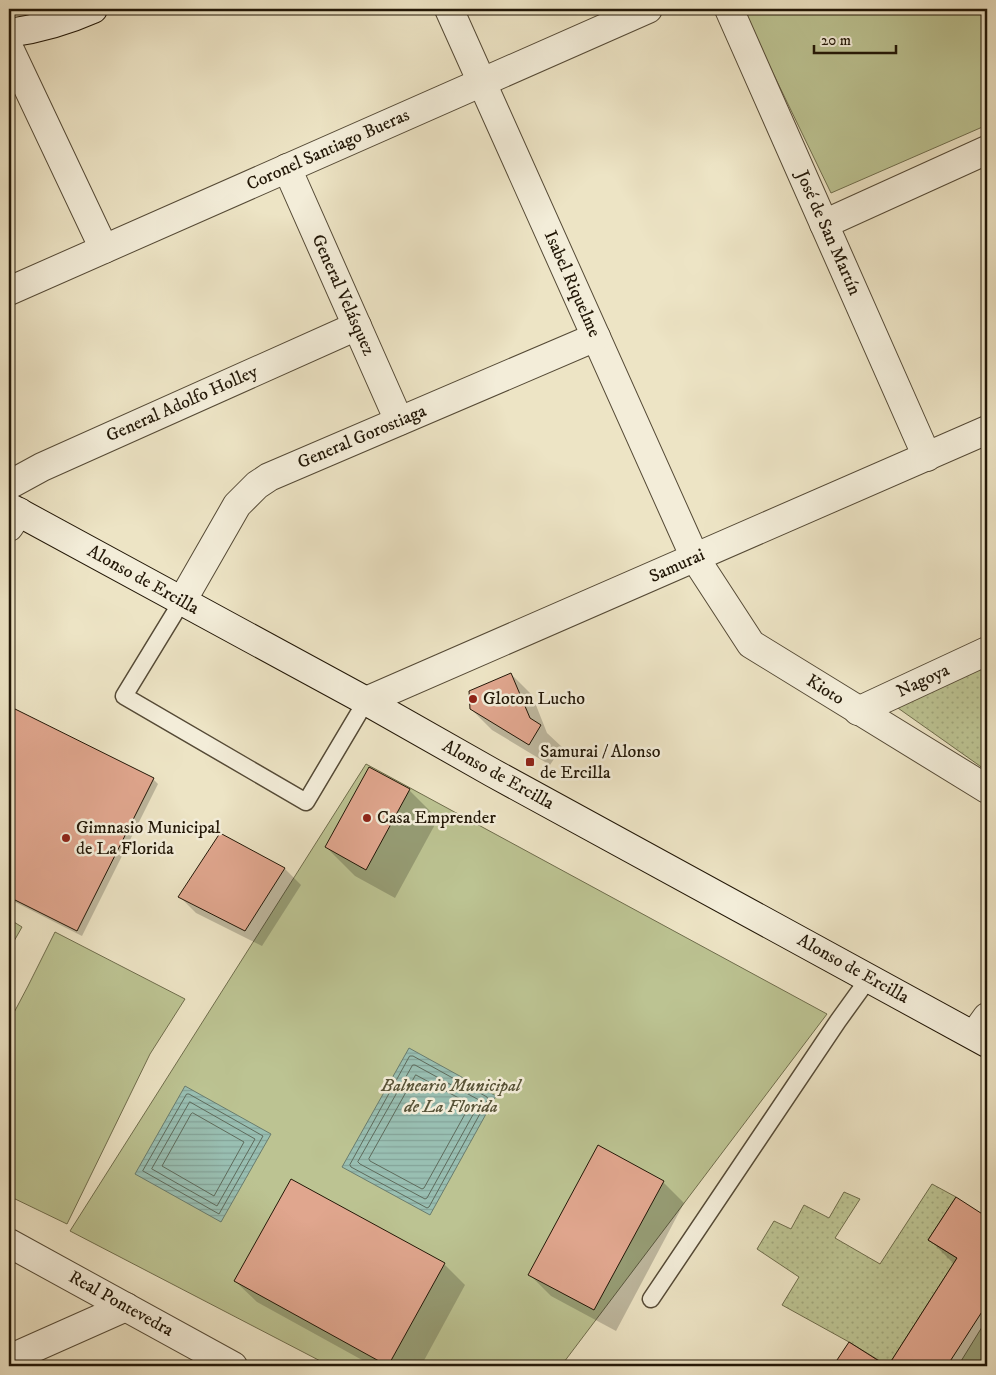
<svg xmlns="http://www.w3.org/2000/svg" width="996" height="1375" font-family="'IM FELL DW Pica',serif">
	<defs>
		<pattern id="grass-dots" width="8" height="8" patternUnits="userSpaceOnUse" patternTransform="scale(1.25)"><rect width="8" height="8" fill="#bcc392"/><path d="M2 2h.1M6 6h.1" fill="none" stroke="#a1a77c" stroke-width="1.8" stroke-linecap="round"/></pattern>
		<pattern id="water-rules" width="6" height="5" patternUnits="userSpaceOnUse" patternTransform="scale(1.25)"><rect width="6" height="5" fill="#99bfb2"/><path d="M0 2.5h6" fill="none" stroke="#84a398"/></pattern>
	</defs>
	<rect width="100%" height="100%" fill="#ede4c5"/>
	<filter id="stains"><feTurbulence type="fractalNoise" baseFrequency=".004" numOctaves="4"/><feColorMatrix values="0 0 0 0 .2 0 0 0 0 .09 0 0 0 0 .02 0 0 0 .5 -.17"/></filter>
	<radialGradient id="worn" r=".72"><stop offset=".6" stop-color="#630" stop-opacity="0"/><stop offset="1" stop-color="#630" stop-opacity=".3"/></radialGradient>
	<!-- grass -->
	<g fill="url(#grass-dots)" stroke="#6f6d4c">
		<path d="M 987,659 L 987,771 L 888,701 Z"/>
		<path d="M 932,1184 L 956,1197 L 928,1240 L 957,1258 L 888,1366 L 849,1342 L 782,1305 L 799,1277 L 757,1249 L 774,1221 L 791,1229 L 804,1205 L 829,1218 L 844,1192 L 860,1199 L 835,1238 L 880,1264 Z"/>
	</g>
	<!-- park -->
	<g fill="#bcc392" stroke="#6f6d4c">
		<path d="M 742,9 L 987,9 L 987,125 L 831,193 Z"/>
		<path d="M 366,764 L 827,1014 L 561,1366 L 330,1366 L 70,1231 Z"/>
		<path d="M 9,919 L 22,927 L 9,950 Z"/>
		<path d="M 55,932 L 185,999 L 150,1054 L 67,1224 L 9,1196 L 9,1022 L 28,986 Z"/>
		<path d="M 987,1319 L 987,1366 L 958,1366 Z"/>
	</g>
	<!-- water -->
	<g fill="url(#water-rules)" stroke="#697c6e">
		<path d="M 409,1048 L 496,1096 L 430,1215 L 342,1167 Z"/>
		<path d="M 185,1086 L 271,1134 L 221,1222 L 135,1174 Z"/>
	</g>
	<!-- shadow -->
	<g fill="#0003">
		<path d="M 511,674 L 532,695 L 547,733 L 562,747 L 550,765 L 492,730 L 471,709 Z"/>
		<path d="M 9,707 L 153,779 L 158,784 L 82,936 L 9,899 Z"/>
		<path d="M 409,790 L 438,819 L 395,898 L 355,876 L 326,847 Z"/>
		<path d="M 285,869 L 301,885 L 262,946 L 196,913 L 180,897 Z"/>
		<path d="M 291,1181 L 444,1264 L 465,1285 L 421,1366 L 373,1366 L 257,1302 L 235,1281 Z"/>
		<path d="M 663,1182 L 684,1203 L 616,1331 L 551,1296 L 530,1275 Z"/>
		<path d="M 956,1198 L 987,1218 L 987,1357 L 982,1366 L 890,1366 L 955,1263 L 951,1261 L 930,1240 Z"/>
	</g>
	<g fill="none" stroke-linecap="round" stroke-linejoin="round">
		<!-- shore -->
		<g stroke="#5e6b5c" stroke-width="1">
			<path d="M 410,1056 L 413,1056 L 487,1097 L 488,1099 L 429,1207 L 427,1208 L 351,1167 L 350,1165 Z"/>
			<path d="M 413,1065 L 415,1065 L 479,1100 L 480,1102 L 427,1198 L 425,1199 L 360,1164 L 358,1162 Z"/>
			<path d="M 416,1075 L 468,1103 L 470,1105 L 424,1188 L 422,1189 L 370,1161 L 369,1159 Z"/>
			<path d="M 187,1094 L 189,1094 L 263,1136 L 219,1214 L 143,1171 Z"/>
			<path d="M 190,1102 L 255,1139 L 217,1206 L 152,1169 Z"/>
			<path d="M 193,1113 L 244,1142 L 214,1196 L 162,1166 L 191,1114 Z"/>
		</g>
	</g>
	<!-- building -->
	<g fill="#e0a68e" stroke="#221707">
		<path d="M 511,673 L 530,718 L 541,725 L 529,745 L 470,709 L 469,691 Z"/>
		<path d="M 9,706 L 154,778 L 77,931 L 9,897 Z"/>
		<path d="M 369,767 L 410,789 L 366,870 L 325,847 Z"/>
		<path d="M 220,833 L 285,868 L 245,931 L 178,897 Z"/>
		<path d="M 598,1145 L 664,1181 L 594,1310 L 528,1275 Z"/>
		<path d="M 291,1179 L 445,1263 L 388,1366 L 234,1281 Z"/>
		<path d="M 956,1197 L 987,1217 L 987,1304 L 947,1366 L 888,1366 L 957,1258 L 928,1240 Z"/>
		<path d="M 849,1342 L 887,1366 L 833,1366 Z"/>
	</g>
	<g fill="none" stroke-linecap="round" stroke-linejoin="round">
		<!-- lane casing -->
		<g stroke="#554a36" stroke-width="19">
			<g id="lane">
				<path d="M 182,601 L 124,696 L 306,802 L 366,701"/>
				<path d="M 651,1299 L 838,1021 L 869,978"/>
			</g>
		</g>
		<!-- street casing -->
		<g stroke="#554a36" stroke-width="30">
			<g id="street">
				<path d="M 449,9 L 695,558 L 751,644 L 987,789"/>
				<path d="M 729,9 L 927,457"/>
				<path d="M 9,48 L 104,249"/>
				<path d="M 287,168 L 399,421"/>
				<path d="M 824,224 L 987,150"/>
				<path d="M 9,291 L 648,9"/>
				<path d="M 9,485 L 42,467 L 357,326"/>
				<path d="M 9,527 L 19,512"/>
				<path d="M 182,601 L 237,505 L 257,485 L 269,477 L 596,337"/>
				<path d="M 366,701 L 987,430"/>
				<path d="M 858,711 L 987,651"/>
				<path d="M 974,1035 L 987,1017"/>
				<path d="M 9,1243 L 233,1366"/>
				<path d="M 9,1359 L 126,1307"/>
			</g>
		</g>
		<!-- secondary casing -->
		<g stroke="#221707" stroke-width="30">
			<g id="secondary">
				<path d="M 9,33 C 38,29 66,21 93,9"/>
				<path d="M 9,507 L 366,701 L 493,773 L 987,1043"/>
			</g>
		</g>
		<!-- lane -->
		<use href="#lane" stroke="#f3edd9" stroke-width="16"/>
		<!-- street -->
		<use href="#street" stroke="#f3edd9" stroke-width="28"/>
		<!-- secondary -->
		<use href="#secondary" stroke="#f3edd9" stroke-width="28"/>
	</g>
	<!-- markers -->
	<g fill="#8f2418" stroke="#f3edd9" stroke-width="2">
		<circle cx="473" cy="699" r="5"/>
		<rect x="525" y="757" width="10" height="10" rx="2.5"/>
		<circle cx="367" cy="818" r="5"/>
		<circle cx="66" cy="838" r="5"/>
	</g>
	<g text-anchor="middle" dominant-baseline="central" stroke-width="5" stroke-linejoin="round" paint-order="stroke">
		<!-- street labels -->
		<g font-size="18" fill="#221707" stroke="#f3edd9">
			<text transform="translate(328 150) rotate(-24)">Coronel Santiago Bueras</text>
			<text transform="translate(828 233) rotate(66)">José de San Martín</text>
			<text transform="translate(572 284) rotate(66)">Isabel Riquelme</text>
			<text transform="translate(343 295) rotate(66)">General Velásquez</text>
			<text transform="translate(182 404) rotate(-24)">General Adolfo Holley</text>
			<text transform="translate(362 437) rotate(-23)">General Gorostiaga</text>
			<text transform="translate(677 566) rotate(-24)">Samurai</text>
			<text transform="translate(143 580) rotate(29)">Alonso de Ercilla</text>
			<text transform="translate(923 681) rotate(-25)">Nagoya</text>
			<text transform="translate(825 690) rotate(32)">Kioto</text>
			<text transform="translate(498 775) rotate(29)">Alonso de Ercilla</text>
			<text transform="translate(853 969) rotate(29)">Alonso de Ercilla</text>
			<text transform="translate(121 1304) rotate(29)">Real Pontevedra</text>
		</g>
		<!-- poi labels -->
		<g font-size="18" fill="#221707" stroke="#f3edd9" text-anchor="start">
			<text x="483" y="699">Gloton Lucho</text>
			<text x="540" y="752">Samurai / Alonso<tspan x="540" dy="21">de Ercilla</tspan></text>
			<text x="377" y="818">Casa Emprender</text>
			<text x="76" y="828">Gimnasio Municipal<tspan x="76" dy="21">de La Florida</tspan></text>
		</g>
		<!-- park labels -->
		<g font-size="18" font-style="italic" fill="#585338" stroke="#f3edd9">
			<text x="451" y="1086">Balneario Municipal<tspan x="451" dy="21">de La Florida</tspan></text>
		</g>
	</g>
	<!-- margin -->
	<rect width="996" height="1375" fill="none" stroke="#ede4c5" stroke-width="30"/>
	<rect x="10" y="10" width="976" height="1355" fill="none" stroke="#221707" stroke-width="2.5"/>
	<rect x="15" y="15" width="966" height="1345" fill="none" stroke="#221707"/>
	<!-- scale -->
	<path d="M814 45v8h82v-8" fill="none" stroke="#221707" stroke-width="2.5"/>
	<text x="821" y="45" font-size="15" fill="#221707" stroke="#f3edd9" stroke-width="4" paint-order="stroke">20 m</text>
	<rect width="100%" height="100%" filter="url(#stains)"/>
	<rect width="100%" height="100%" fill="url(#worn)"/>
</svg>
